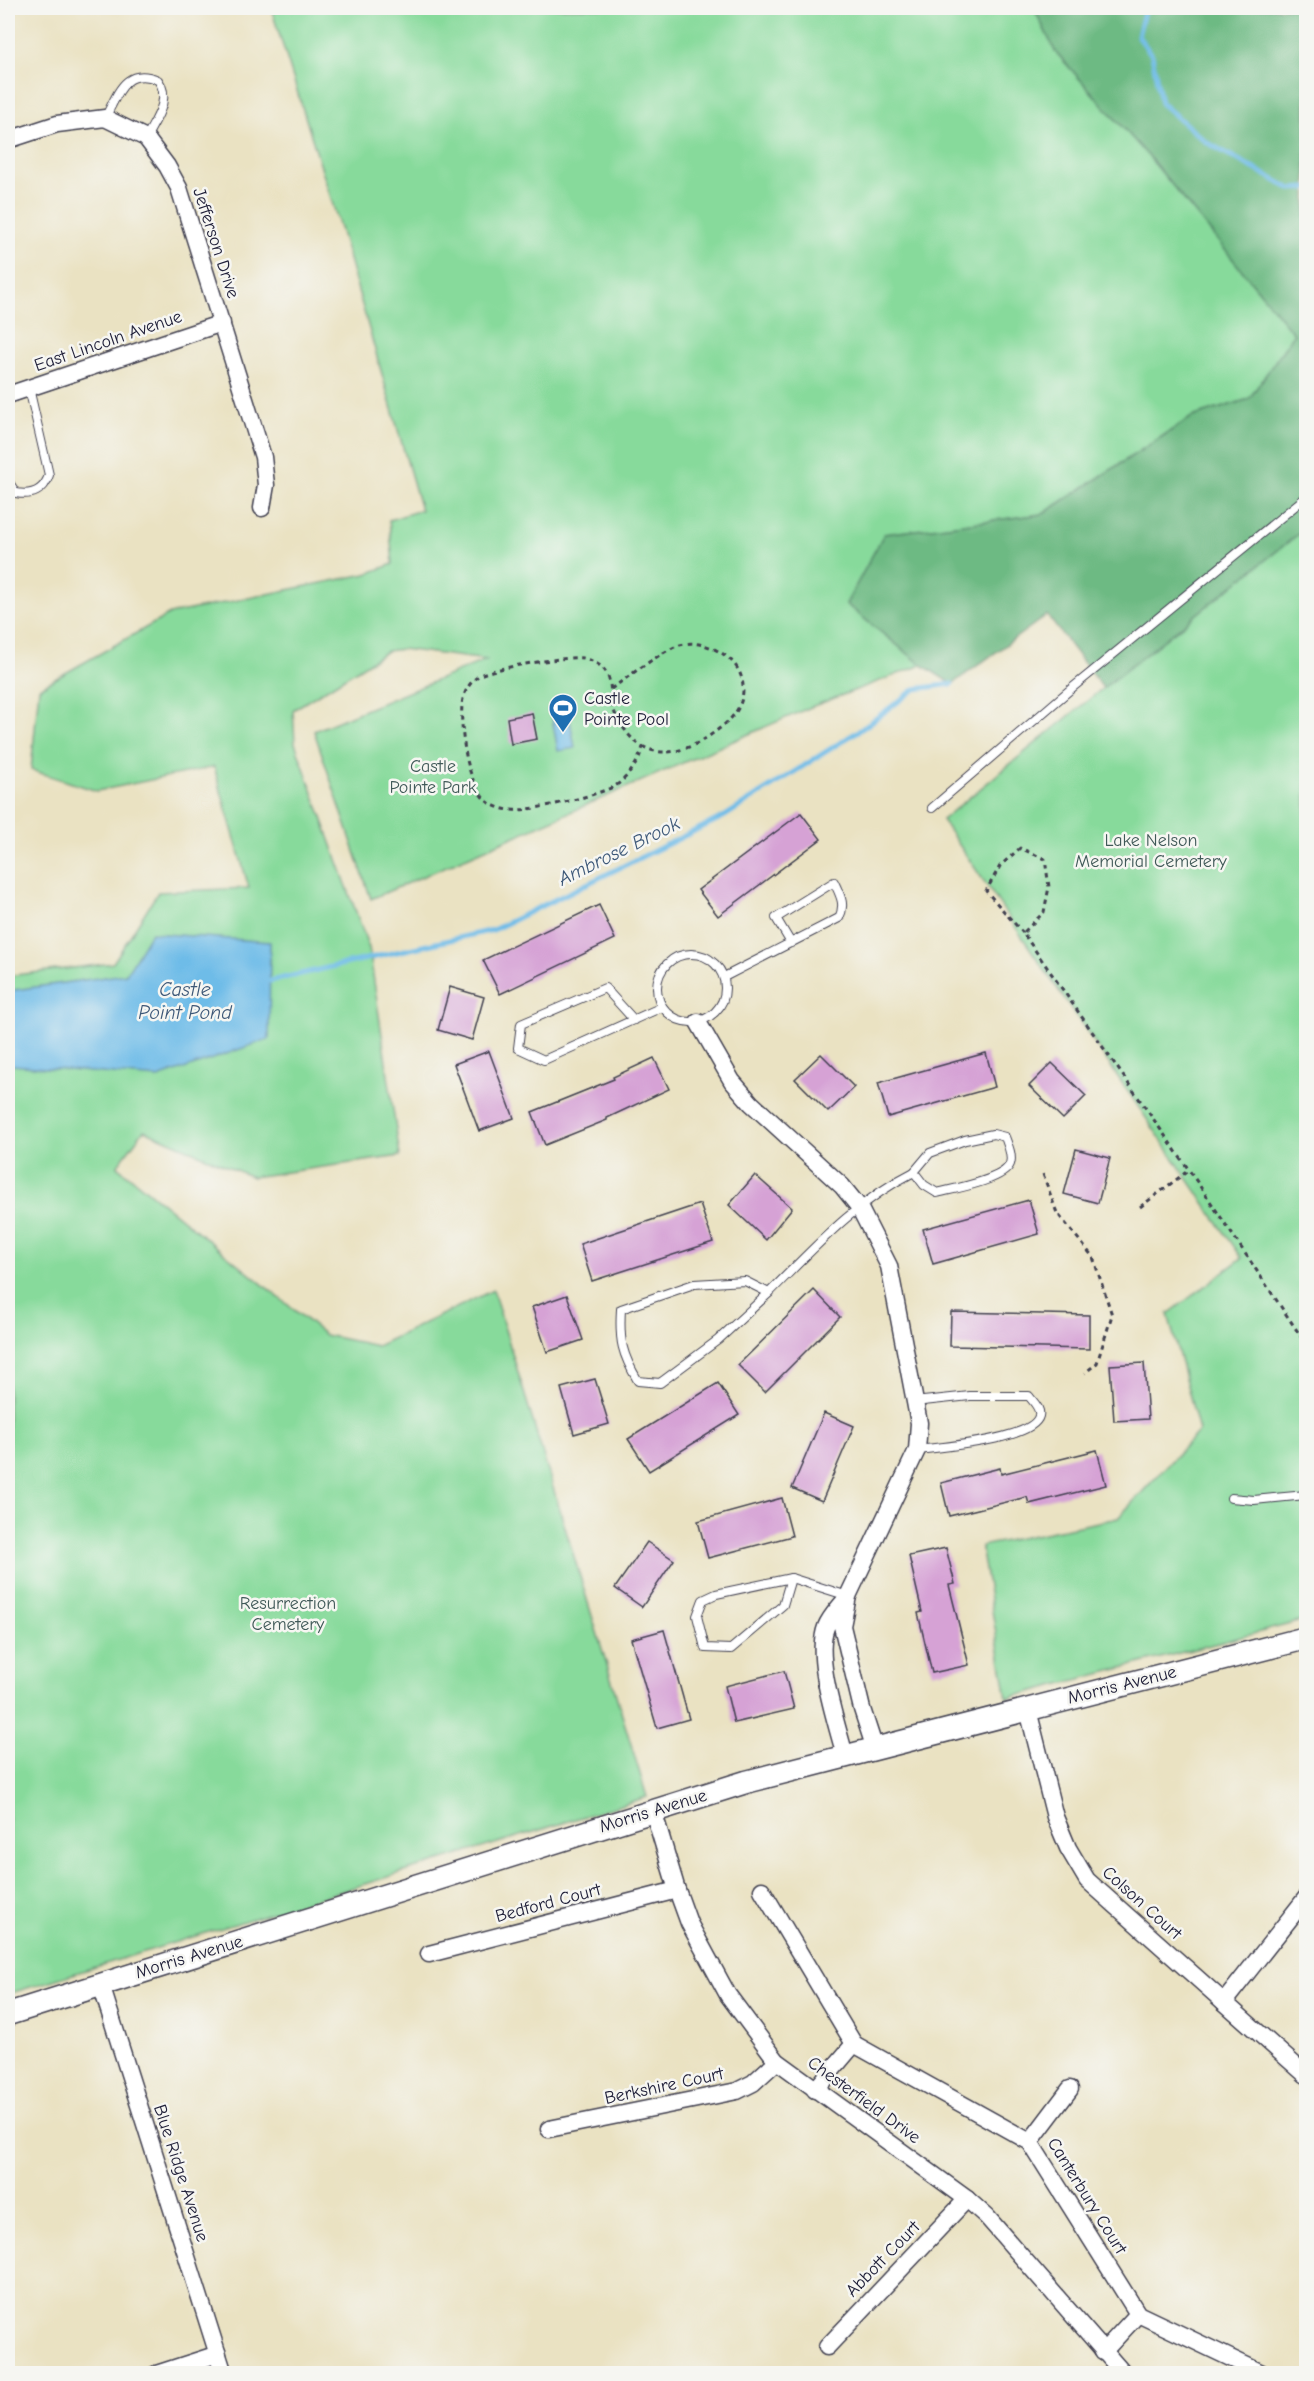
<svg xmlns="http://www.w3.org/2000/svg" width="1314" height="2381" font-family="'Comic Neue',sans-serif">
	<rect width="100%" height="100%" fill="#f6f6f2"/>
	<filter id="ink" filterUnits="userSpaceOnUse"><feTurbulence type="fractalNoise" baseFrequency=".0167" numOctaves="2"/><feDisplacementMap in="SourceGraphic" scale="12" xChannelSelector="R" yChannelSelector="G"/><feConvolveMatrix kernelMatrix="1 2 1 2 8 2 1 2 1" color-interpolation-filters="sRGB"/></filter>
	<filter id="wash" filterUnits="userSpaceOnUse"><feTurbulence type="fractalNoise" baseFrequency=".008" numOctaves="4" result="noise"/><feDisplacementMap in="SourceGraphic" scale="24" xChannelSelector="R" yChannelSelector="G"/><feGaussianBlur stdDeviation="1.35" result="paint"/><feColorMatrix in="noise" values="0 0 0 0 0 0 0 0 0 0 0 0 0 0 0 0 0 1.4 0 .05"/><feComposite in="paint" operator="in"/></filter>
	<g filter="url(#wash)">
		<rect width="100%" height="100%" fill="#eae2c2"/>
		<!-- green -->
		<g fill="#87da9b" stroke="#547e6b" stroke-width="1.5">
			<path d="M 271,8 L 1034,8 L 1055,51 L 1150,158 L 1294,334 L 1249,399 L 1192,417 L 1043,514 L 884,534 L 846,604 L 922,665 L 811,707 L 371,899 L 314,731 L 486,660 L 402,649 L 387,651 L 293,710 L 295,743 L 369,948 L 400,1156 L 252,1177 L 144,1130 L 117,1166 L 325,1335 L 377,1346 L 493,1290 L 647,1797 L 8,1994 L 8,976 L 113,963 L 158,892 L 249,888 L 214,767 L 97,791 L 31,770 L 39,688 L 170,614 L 366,574 L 393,564 L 389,520 L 421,510 L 338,221 Z"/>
			<path d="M 1306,528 L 1306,1620 L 1007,1698 L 981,1546 L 1118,1518 L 1199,1431 L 1168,1314 L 1242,1258 L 942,820 L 1103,688 Z"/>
		</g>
		<!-- forest -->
		<path fill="#6dba83" stroke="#486e5f" stroke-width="1.5" d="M 1034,8 L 1306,8 L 1306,528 L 1103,688 L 1047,615 L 952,684 L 922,665 L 846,604 L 884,534 L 1043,514 L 1192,417 L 1249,399 L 1294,334 L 1150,158 L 1055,51 Z"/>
		<!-- water -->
		<g fill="#6ebce8" stroke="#486f92" stroke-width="1.5">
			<path d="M 569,715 L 575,748 L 558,751 L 552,718 Z"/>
			<path d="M 151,933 L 270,942 L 269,1039 L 158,1078 L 12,1065 L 8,1063 L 8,991 L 126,974 Z"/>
		</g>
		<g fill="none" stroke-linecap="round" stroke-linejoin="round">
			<!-- stream -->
			<g stroke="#6ebce8" stroke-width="5">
				<path d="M 1145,8 L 1138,36 L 1152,55 L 1161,103 L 1206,142 L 1291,189 L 1306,188"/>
				<path d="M 270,981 L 493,930 L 725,816 L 863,728 L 915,689 L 952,684"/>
			</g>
		</g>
		<g id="blocks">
			<!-- building -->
			<g fill="#d6a2d5">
				<path d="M 532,713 L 537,739 L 511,744 L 507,718 Z"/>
				<path d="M 801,813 L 821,839 L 718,916 L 698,890 Z"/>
				<path d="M 599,905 L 615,939 L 500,994 L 483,960 Z"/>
				<path d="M 450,987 L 484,997 L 472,1040 L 438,1030 Z"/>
				<path d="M 489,1051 L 514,1118 L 479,1131 L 454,1064 Z"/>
				<path d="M 986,1053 L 995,1087 L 888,1117 L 878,1083 Z"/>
				<path d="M 821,1054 L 854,1087 L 828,1112 L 795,1079 Z"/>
				<path d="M 654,1058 L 669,1089 L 607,1118 L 607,1120 L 545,1145 L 532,1112 L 614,1079 L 613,1077 Z"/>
				<path d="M 1052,1063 L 1086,1096 L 1063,1119 L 1029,1086 Z"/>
				<path d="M 1076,1149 L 1110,1158 L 1098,1203 L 1064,1194 Z"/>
				<path d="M 755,1175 L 792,1208 L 766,1240 L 729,1205 Z"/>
				<path d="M 1029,1200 L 1039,1234 L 933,1264 L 923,1229 Z"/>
				<path d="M 700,1204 L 713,1242 L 592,1281 L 580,1244 Z"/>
				<path d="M 814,1290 L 840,1317 L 765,1392 L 738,1365 Z"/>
				<path d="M 567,1295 L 583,1340 L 547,1352 L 532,1307 Z"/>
				<path d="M 951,1312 L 1089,1315 L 1089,1349 L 950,1346 Z"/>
				<path d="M 1144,1363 L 1148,1419 L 1114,1421 L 1110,1365 Z"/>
				<path d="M 595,1379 L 609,1424 L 574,1434 L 561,1388 Z"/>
				<path d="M 718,1383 L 739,1415 L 649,1471 L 628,1439 Z"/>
				<path d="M 824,1413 L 854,1426 L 822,1501 L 792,1488 Z"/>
				<path d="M 1097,1450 L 1106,1485 L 1029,1504 L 1027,1497 L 949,1516 L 941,1483 L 1000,1468 L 1001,1474 Z"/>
				<path d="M 782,1498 L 792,1536 L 708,1558 L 698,1521 Z"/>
				<path d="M 647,1542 L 674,1560 L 642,1607 L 615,1588 Z"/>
				<path d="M 946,1548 L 955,1584 L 949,1585 L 969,1665 L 932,1673 L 918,1613 L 922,1612 L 909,1556 Z"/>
				<path d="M 664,1630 L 689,1719 L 657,1728 L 631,1639 Z"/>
				<path d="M 784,1671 L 794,1709 L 734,1723 L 725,1686 Z"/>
			</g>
		</g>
	</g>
	<g filter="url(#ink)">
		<use href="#blocks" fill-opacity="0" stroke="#403f4f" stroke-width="1.5"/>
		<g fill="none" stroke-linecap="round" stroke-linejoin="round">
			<!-- lane casing -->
			<g stroke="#403f4f" stroke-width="10">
				<g id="lane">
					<path d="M 105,118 C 118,94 125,66 158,80 C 172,99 155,120 146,138"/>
					<path d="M 8,481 L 16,493 C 32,496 44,491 49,475 L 29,388"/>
					<path d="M 932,808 L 1072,688 L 1306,497"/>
					<circle cx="691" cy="988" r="34"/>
					<path d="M 724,977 L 839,918 C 846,904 840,895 834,882 L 776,918 L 791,943"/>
					<path d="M 634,1020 L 605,988 L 521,1024 L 518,1048 L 544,1060 L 662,1007"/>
					<path d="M 993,1134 L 1005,1137 C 1008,1145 1013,1156 1010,1164 C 1004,1180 953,1189 937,1193 L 924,1185 L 914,1172 L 930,1153 L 965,1140 Z"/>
					<path d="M 745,1281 L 769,1293 L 718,1340 L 660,1383 L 638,1381 C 622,1354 619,1341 621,1309 L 694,1284 Z"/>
					<path d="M 769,1293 C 814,1248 856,1201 914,1172"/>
					<path d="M 914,1402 L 970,1396 L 1029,1396 C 1033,1402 1041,1408 1039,1416 C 1033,1440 940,1447 917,1450"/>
					<path d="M 1231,1498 L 1254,1500 L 1306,1495"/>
					<path d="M 791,1578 L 783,1605 L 731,1649 L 705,1648 L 697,1616 L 703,1600 L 716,1594 Z"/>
					<path d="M 791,1578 L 848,1596"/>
				</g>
			</g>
			<!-- street casing -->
			<g stroke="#403f4f" stroke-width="19">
				<g id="street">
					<path d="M 8,140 L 57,124 L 105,118 L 146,138 L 167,166 L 179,188 L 263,457 L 266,485 L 262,508"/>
					<path d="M 8,395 L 222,323"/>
					<path d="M 698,1022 L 732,1081 L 751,1103 L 842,1186 L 859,1207 L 889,1266 L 919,1423 L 917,1450 L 848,1596"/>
					<path d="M 1028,1710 L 1055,1817 L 1068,1848 L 1087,1880 L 1306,2075"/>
					<path d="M 845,1756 C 837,1724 814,1658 826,1627 C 830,1616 841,1606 848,1596 L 842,1626 L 862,1709 L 875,1749"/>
					<path d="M 653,1810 L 677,1890 L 689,1923 L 728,1995 L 777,2061 L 967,2199 L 987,2217 L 1124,2374"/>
					<path d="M 762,1890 L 854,2044"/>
					<path d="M 429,1954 L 677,1890"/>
					<path d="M 101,1985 L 224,2374"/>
					<path d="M 1224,2002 L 1306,1898"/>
					<path d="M 815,2090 L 854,2044 L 1030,2142 L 1138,2314 L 1264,2374"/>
					<path d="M 549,2129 L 737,2091 L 753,2083 L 777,2061"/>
					<path d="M 1030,2142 L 1070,2089"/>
					<path d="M 827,2347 L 967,2199"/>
					<path d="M 1103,2352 L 1138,2314"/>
					<path d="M 156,2374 L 218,2354"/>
				</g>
			</g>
			<!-- secondary casing -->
			<g stroke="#403f4f" stroke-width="25">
				<path id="secondary" d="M 8,2014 L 746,1782 L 1306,1638"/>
			</g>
			<!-- path -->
			<g stroke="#403f4f" stroke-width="3" stroke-dasharray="4.5 4.5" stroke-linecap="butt">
				<path d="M 611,689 C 627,678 666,647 684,644 C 698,641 715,648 726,656 C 737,664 744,677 743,691 C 742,709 730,721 716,731 C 690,752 653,764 628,734 C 623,727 617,719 614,711 C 608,695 615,676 599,665 C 594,662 589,659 583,658 C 566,656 494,668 480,675 C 470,681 463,693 462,705 C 460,730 467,787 488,802 C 496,808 508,811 518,810 C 539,809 602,795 618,784 C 631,774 638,762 643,747"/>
				<path d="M 1023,933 L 986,891 L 1000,866 L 1020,848 L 1045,859 L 1049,887 L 1044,912 L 1023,933 L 1189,1170"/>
				<path d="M 1043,1174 L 1057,1213 L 1093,1257 L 1112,1315 L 1097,1363 L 1085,1373"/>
				<path d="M 1140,1207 L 1189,1170 L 1306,1344"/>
			</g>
			<!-- lane -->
			<use href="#lane" stroke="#fff" stroke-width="8"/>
			<!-- street -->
			<use href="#street" stroke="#fff" stroke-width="16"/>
			<!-- secondary -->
			<use href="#secondary" stroke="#fff" stroke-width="22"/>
		</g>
	</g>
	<!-- icons -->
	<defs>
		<g id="stadium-pin" transform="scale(1.5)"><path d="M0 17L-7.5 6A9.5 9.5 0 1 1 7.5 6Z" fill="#1f6fb2" stroke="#f6f6f2"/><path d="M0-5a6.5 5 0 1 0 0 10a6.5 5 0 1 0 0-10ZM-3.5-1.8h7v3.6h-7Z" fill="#fff"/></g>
	</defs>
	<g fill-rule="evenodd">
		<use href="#stadium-pin" x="563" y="708"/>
	</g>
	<g text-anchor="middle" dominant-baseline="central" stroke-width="5" stroke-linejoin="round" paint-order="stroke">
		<!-- street labels -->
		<g font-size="18" fill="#22223b" stroke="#f6f6f2">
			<text transform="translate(216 243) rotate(72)">Jefferson Drive</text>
			<text transform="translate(108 341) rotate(-19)">East Lincoln Avenue</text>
			<text transform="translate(1122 1685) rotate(-14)">Morris Avenue</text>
			<text transform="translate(653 1811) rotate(-17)">Morris Avenue</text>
			<text transform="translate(548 1903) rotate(-15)">Bedford Court</text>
			<text transform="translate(1142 1903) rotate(42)">Colson Court</text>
			<text transform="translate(189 1957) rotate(-17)">Morris Avenue</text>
			<text transform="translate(664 2086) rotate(-12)">Berkshire Court</text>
			<text transform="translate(864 2100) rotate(36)">Chesterfield Drive</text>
			<text transform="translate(181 2173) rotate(72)">Blue Ridge Avenue</text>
			<text transform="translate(1087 2196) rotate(58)">Canterbury Court</text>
			<text transform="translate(883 2259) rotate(-46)">Abbott Court</text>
		</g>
		<!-- poi labels -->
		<g font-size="18" fill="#22223b" stroke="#f6f6f2" text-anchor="start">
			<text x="584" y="698">Castle<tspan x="584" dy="21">Pointe Pool</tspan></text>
		</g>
		<!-- park labels -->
		<g font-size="18" fill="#405958" stroke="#f6f6f2">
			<text x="433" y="766">Castle<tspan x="433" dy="21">Pointe Park</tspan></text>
			<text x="1151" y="840">Lake Nelson<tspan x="1151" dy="21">Memorial Cemetery</tspan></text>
			<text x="288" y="1603">Resurrection<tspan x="288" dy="21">Cemetery</tspan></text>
		</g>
		<!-- water labels -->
		<g font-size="20" font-style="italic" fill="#3d5878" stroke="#f6f6f2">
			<text transform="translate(619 851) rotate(-26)">Ambrose Brook</text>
			<text x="185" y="989">Castle<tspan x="185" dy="23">Point Pond</tspan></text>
		</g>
	</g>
	<!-- margin -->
	<rect width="1314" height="2381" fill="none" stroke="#f6f6f2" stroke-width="30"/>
</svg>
